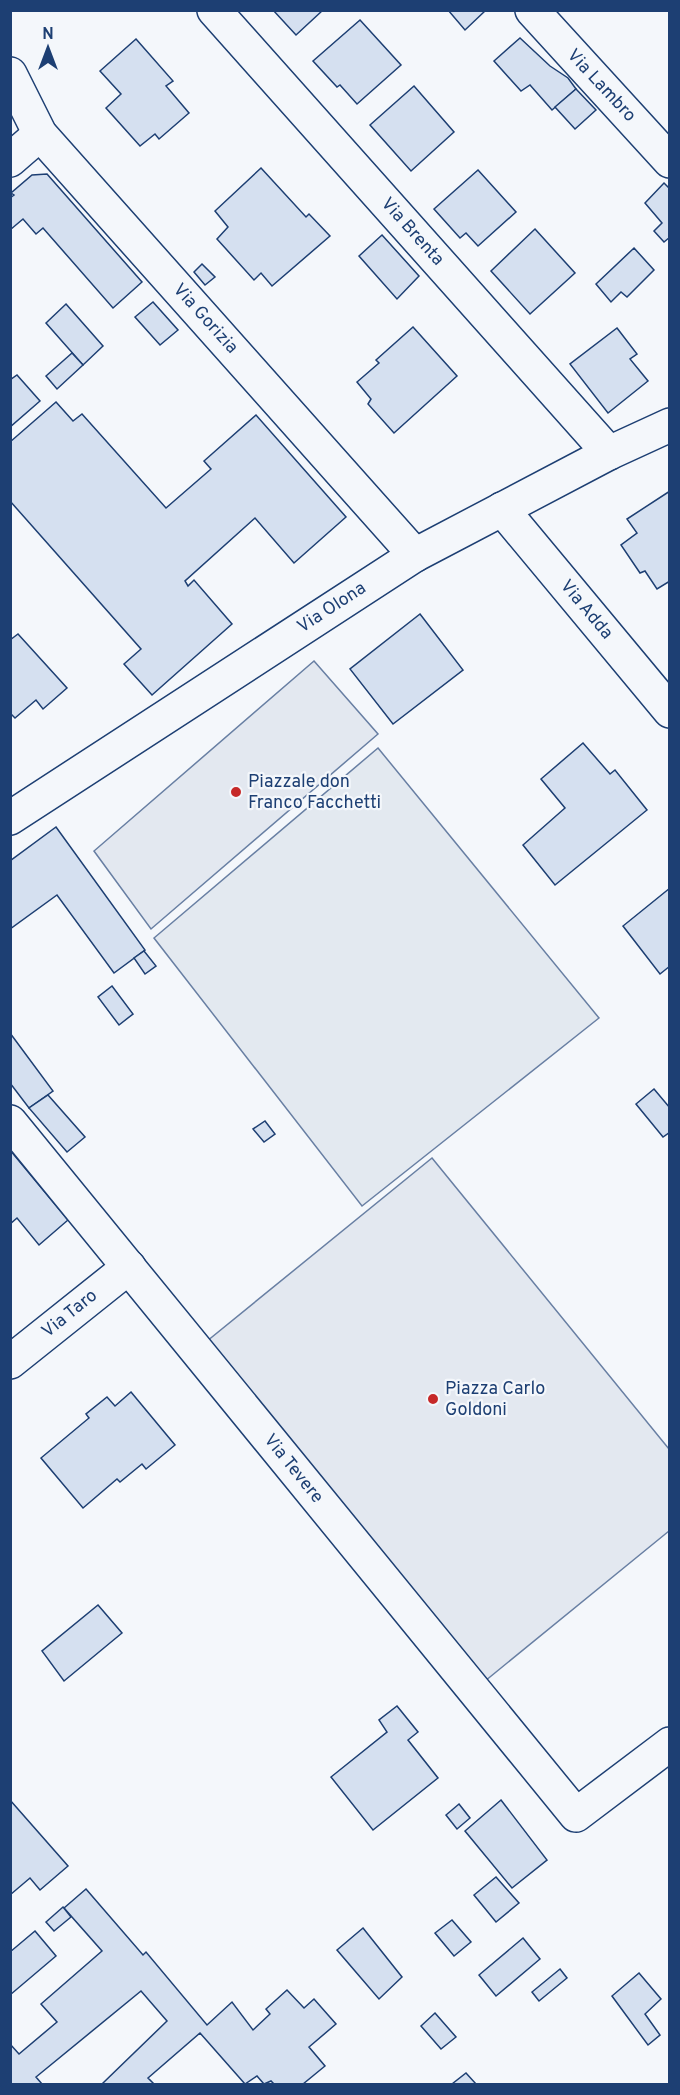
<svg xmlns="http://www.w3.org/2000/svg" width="680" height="2095" font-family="Overpass,sans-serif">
	<rect width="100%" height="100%" fill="#f4f7fb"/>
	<!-- green -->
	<path fill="#e3e9f0" stroke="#687fa3" stroke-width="1.5" d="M 378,748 L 599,1018 L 362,1206 L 154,938 Z"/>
	<!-- parking -->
	<g fill="#e3e8f0" stroke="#687fa3" stroke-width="1.5">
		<path d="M 314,661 L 378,734 L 151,929 L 94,851 Z"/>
		<path d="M 432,1158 L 669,1449 L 669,1531 L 474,1690 L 196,1350 Z"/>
	</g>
	<!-- building -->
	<g fill="#d5e0f0" stroke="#1d3f73" stroke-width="1.5">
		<path d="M 273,10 L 323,10 L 296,35 Z"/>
		<path d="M 448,10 L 486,10 L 465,30 Z"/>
		<path d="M 360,20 L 401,65 L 357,104 L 340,85 L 337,87 L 313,61 Z"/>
		<path d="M 520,38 L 550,66 L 568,78 L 576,89 L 552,110 L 530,85 L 521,91 L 494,61 Z"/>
		<path d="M 136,39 L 173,81 L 166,86 L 189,113 L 159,139 L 155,134 L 140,146 L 106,108 L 121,94 L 100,71 Z"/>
		<path d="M 414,86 L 454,132 L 411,171 L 370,125 Z"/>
		<path d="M 576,89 L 596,110 L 575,129 L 555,107 Z"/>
		<path d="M 261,168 L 306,217 L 309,214 L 330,236 L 272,286 L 261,273 L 254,280 L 217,239 L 228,227 L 215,211 Z"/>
		<path d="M 478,170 L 516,212 L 478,246 L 466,233 L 460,238 L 434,209 Z"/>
		<path d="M 47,174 L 142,282 L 113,308 L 43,228 L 36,234 L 23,219 L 10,230 L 10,198 L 14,195 L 11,193 L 32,175 Z"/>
		<path d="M 664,183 L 670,189 L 670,237 L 664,242 L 654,231 L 662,223 L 645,203 Z"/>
		<path d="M 535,229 L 575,273 L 530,314 L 491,271 Z"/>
		<path d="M 382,235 L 419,276 L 397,299 L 359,256 Z"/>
		<path d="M 634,248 L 654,270 L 627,297 L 621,292 L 611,302 L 596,284 Z"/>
		<path d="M 202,264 L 215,277 L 205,285 L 194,272 Z"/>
		<path d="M 153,302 L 178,330 L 160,345 L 135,317 Z"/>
		<path d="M 66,304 L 103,346 L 83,365 L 46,323 Z"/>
		<path d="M 413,327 L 457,376 L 394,433 L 368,404 L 371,399 L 357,382 L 379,363 L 376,360 Z"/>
		<path d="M 617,328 L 637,354 L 630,359 L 648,381 L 608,413 L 570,364 Z"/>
		<path d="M 72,353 L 83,365 L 57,389 L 46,376 Z"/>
		<path d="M 17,375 L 40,401 L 10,427 L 10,380 Z"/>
		<path d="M 56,402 L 73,421 L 82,414 L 166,508 L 211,469 L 204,461 L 256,415 L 346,517 L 294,563 L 255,518 L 185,581 L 188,586 L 194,580 L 232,624 L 152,695 L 124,664 L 141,649 L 10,501 L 10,442 Z"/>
		<path d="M 670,491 L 670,581 L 657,589 L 645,571 L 640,573 L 621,545 L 637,533 L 627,519 Z"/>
		<path d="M 420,614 L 463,670 L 393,724 L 350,669 Z"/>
		<path d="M 18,634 L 67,688 L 43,709 L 36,700 L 15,718 L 10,713 L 10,640 Z"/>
		<path d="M 583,743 L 610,774 L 615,770 L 647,810 L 555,885 L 523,845 L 565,808 L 541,779 Z"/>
		<path d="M 56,827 L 145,950 L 114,973 L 57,895 L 10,929 L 10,861 Z"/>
		<path d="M 670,888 L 670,966 L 660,974 L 623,926 Z"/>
		<path d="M 144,951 L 156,966 L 145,974 L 134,958 Z"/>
		<path d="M 112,986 L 133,1014 L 119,1025 L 98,997 Z"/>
		<path d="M 10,1033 L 53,1091 L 29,1108 L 10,1083 Z"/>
		<path d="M 654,1089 L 670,1108 L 670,1132 L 663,1137 L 636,1104 Z"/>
		<path d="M 48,1095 L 85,1137 L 67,1152 L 29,1108 Z"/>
		<path d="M 265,1121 L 275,1134 L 264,1142 L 253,1129 Z"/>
		<path d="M 10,1150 L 68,1220 L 39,1245 L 17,1218 L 10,1224 Z"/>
		<path d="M 131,1392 L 175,1445 L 146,1469 L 142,1464 L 120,1482 L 117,1479 L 83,1508 L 41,1458 L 89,1418 L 86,1414 L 107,1397 L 115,1406 Z"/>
		<path d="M 98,1605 L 122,1633 L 64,1681 L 42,1651 Z"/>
		<path d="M 397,1706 L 418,1732 L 408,1740 L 438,1778 L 373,1830 L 331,1777 L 387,1732 L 379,1720 Z"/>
		<path d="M 10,1800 L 68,1866 L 40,1890 L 30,1878 L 10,1895 Z"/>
		<path d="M 501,1800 L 547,1860 L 512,1888 L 465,1831 Z"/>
		<path d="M 459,1804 L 470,1818 L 457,1829 L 446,1815 Z"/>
		<path d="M 496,1877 L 519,1903 L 496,1922 L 474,1895 Z"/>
		<path d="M 86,1889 L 143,1955 L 146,1952 L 207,2025 L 232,2002 L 253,2030 L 270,2014 L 266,2009 L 287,1990 L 304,2008 L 314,1999 L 336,2024 L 309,2047 L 325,2066 L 303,2084 L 274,2084 L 271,2081 L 264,2084 L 257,2076 L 245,2084 L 200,2033 L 148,2078 L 154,2084 L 102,2084 L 167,2021 L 141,1991 L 36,2077 L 42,2084 L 10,2084 L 10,2044 L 19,2054 L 57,2022 L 41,2004 L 102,1951 L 64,1908 Z"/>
		<path d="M 63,1907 L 71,1917 L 54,1931 L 46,1922 Z"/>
		<path d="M 452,1920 L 471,1942 L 454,1956 L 435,1933 Z"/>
		<path d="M 363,1928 L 402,1977 L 379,1999 L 337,1950 Z"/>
		<path d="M 35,1931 L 56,1956 L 10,1995 L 10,1952 Z"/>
		<path d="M 523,1938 L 540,1959 L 496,1996 L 479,1975 Z"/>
		<path d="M 560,1969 L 567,1978 L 539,2001 L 532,1992 Z"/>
		<path d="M 639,1973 L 661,1999 L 645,2014 L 660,2035 L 648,2045 L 612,1996 Z"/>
		<path d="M 435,2013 L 456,2037 L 441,2049 L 421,2026 Z"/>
		<path d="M 466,2073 L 476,2084 L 452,2084 Z"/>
	</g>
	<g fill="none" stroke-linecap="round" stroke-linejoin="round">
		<!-- street casing -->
		<g stroke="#1d3f73" stroke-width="36">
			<g id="street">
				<path d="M 214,10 L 609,453"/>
				<path d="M 532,10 L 670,161"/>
				<path d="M 10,74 L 40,134 L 415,555"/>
				<path d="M 10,160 L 40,134"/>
				<path d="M 502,509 L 670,711"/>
				<path d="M 10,818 L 415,555 L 609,453 L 670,425"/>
				<path d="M 10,1122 L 576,1815 L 670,1744"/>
				<path d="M 10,1362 L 129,1267"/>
			</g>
		</g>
		<!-- street -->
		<use href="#street" stroke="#f4f7fb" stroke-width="33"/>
	</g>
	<!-- markers -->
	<g fill="#c62828" stroke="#f4f7fb" stroke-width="2">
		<circle cx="236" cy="792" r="6"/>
		<circle cx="433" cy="1399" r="6"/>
	</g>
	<g text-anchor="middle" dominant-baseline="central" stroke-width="4.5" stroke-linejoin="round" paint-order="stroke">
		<!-- street labels -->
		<g font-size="18" fill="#1d3f73" stroke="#f4f7fb">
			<text transform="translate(601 86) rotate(47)">Via Lambro</text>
			<text transform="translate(412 232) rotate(48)">Via Brenta</text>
			<text transform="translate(205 319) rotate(48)">Via Gorizia</text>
			<text transform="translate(332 608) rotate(-33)">Via Olona</text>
			<text transform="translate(586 610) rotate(50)">Via Adda</text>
			<text transform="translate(70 1314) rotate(-39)">Via Taro</text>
			<text transform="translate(293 1469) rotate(51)">Via Tevere</text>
		</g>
		<!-- poi labels -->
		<g font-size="18" fill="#1d3f73" stroke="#f4f7fb" text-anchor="start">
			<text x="248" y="782">Piazzale don<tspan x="248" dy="21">Franco Facchetti</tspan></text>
			<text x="445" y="1389">Piazza Carlo<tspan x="445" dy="21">Goldoni</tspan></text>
		</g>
	</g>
	<!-- border -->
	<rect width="680" height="2095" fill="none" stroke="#1d3f73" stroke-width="24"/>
	<!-- north arrow -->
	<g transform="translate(48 48)" stroke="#f4f7fb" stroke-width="4.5" paint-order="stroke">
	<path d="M0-4.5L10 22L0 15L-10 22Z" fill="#1d3f73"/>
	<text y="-9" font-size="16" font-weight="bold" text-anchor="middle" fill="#1d3f73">N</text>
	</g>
</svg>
